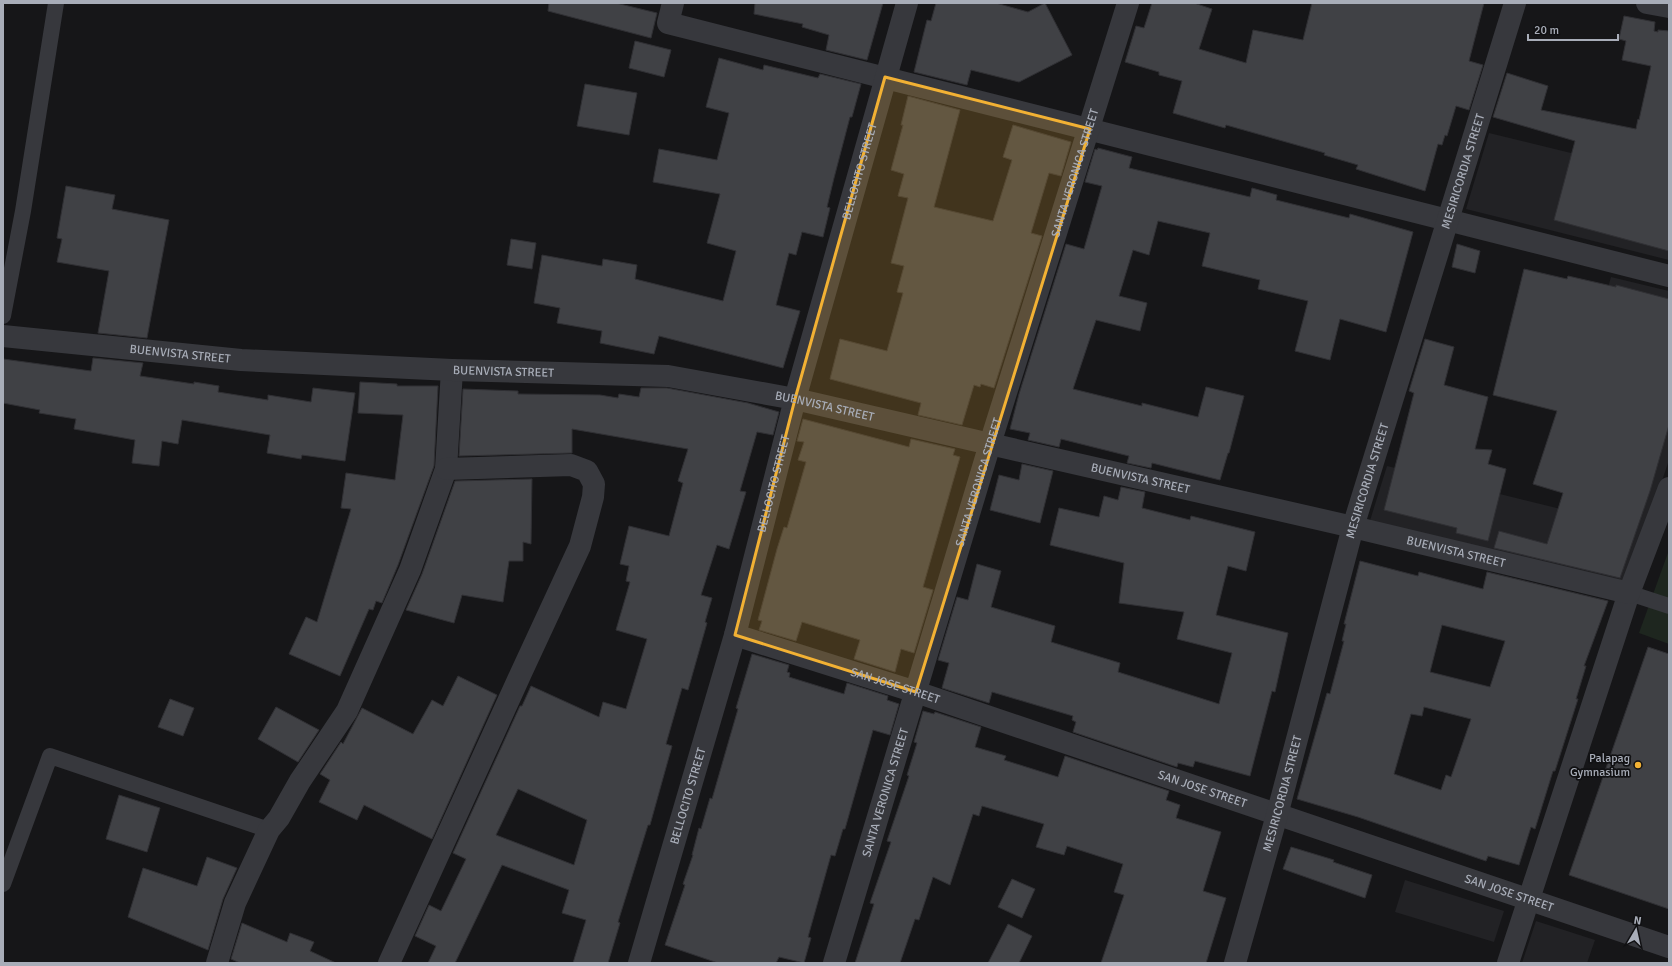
<svg xmlns="http://www.w3.org/2000/svg" width="1672" height="966" font-family="Signika,sans-serif">
	<rect width="100%" height="100%" fill="#161618"/>
	<!-- built -->
	<g fill="#222225">
		<path d="M 1489,133 L 1669,177 L 1669,260 L 1466,209 Z"/>
		<path d="M 1611,277 L 1669,291 L 1669,460 L 1624,594 L 1368,527 L 1387,466 L 1577,513 L 1577,398 Z"/>
		<path d="M 1405,880 L 1504,911 L 1494,942 L 1395,912 Z"/>
		<path d="M 1536,921 L 1595,940 L 1587,963 L 1522,963 Z"/>
	</g>
	<!-- green -->
	<path fill="#1e261f" d="M 1669,550 L 1669,644 L 1639,633 Z"/>
	<!-- building -->
	<g fill="#404145" stroke="#303034" fill-rule="evenodd">
		<path d="M 549,3 L 616,3 L 657,13 L 651,38 L 548,11 Z"/>
		<path d="M 755,3 L 883,3 L 867,60 L 826,50 L 829,35 L 802,27 L 803,24 L 754,14 Z"/>
		<path d="M 936,3 L 996,3 L 1028,12 L 1045,3 L 1072,55 L 1019,82 L 971,70 L 967,85 L 914,72 L 927,20 L 931,21 Z"/>
		<path d="M 1152,3 L 1194,3 L 1212,9 L 1199,49 L 1246,63 L 1253,30 L 1303,40 L 1312,3 L 1484,3 L 1469,61 L 1483,65 L 1469,110 L 1456,106 L 1447,136 L 1445,135 L 1442,145 L 1438,144 L 1425,191 L 1356,169 L 1358,165 L 1324,155 L 1325,153 L 1226,125 L 1225,128 L 1173,113 L 1182,81 L 1159,75 L 1159,72 L 1125,62 L 1136,26 L 1144,28 Z"/>
		<path d="M 1624,16 L 1655,22 L 1654,31 L 1658,32 L 1658,30 L 1669,31 L 1669,251 L 1554,220 L 1575,141 L 1493,117 L 1507,73 L 1548,86 L 1541,110 L 1636,129 L 1638,119 L 1639,120 L 1651,66 L 1622,60 L 1626,41 L 1619,39 Z"/>
		<path d="M 635,41 L 671,50 L 664,77 L 629,68 Z"/>
		<path d="M 719,58 L 763,70 L 764,65 L 818,78 L 820,74 L 861,84 L 852,117 L 850,117 L 834,178 L 827,207 L 830,208 L 823,237 L 802,232 L 796,255 L 789,253 L 776,305 L 800,311 L 783,368 L 659,336 L 654,354 L 600,343 L 602,331 L 557,323 L 560,308 L 534,303 L 542,255 L 602,266 L 603,259 L 637,265 L 635,279 L 723,301 L 736,251 L 707,243 L 720,194 L 653,182 L 659,149 L 717,160 L 729,113 L 706,107 Z"/>
		<path d="M 585,84 L 637,93 L 629,135 L 577,126 Z"/>
		<path d="M 908,96 L 960,110 L 934,207 L 993,221 L 1012,160 L 1003,157 L 1013,125 L 1071,142 L 1061,176 L 1049,173 L 1031,233 L 1042,236 L 994,388 L 981,384 L 980,387 L 974,385 L 962,425 L 918,415 L 921,403 L 830,379 L 840,339 L 887,351 L 903,293 L 897,292 L 904,266 L 891,263 L 908,198 L 898,196 L 904,174 L 891,170 L 903,125 L 901,125 Z"/>
		<path d="M 1098,148 L 1132,157 L 1129,168 L 1250,197 L 1252,188 L 1277,195 L 1276,200 L 1349,218 L 1350,214 L 1413,232 L 1386,332 L 1340,319 L 1330,360 L 1295,351 L 1308,301 L 1258,289 L 1260,280 L 1202,266 L 1210,233 L 1158,221 L 1149,255 L 1133,250 L 1119,296 L 1147,303 L 1140,331 L 1096,320 L 1073,389 L 1142,406 L 1142,403 L 1198,417 L 1206,387 L 1244,396 L 1229,453 L 1228,453 L 1220,480 L 1152,463 L 1151,468 L 1127,463 L 1129,456 L 1061,439 L 1059,447 L 1028,440 L 1030,433 L 1010,429 L 1019,394 L 1066,244 L 1084,249 L 1102,186 L 1085,182 L 1095,149 L 1097,150 Z"/>
		<path d="M 66,186 L 115,195 L 112,209 L 169,220 L 147,338 L 98,333 L 109,271 L 57,262 L 62,239 L 57,238 Z"/>
		<path d="M 511,239 L 536,243 L 532,269 L 507,265 Z"/>
		<path d="M 1457,244 L 1480,251 L 1475,273 L 1452,267 Z"/>
		<path d="M 1524,269 L 1567,279 L 1568,276 L 1616,287 L 1616,285 L 1669,299 L 1669,425 L 1650,491 L 1620,578 L 1494,548 L 1499,531 L 1547,544 L 1563,493 L 1533,484 L 1557,411 L 1493,395 Z"/>
		<path d="M 1425,339 L 1454,347 L 1444,385 L 1488,397 L 1475,449 L 1492,450 L 1488,464 L 1506,469 L 1488,541 L 1456,533 L 1457,528 L 1384,510 L 1414,393 L 1409,391 Z"/>
		<path d="M 93,358 L 143,363 L 140,376 L 194,384 L 194,382 L 219,386 L 218,392 L 268,400 L 268,395 L 311,402 L 313,388 L 355,393 L 345,461 L 302,455 L 301,459 L 267,453 L 270,435 L 182,420 L 178,444 L 162,441 L 159,466 L 132,463 L 135,440 L 74,429 L 76,419 L 39,413 L 40,410 L 3,403 L 3,359 L 91,371 Z"/>
		<path d="M 360,382 L 397,384 L 397,386 L 438,386 L 434,466 L 398,565 L 382,603 L 376,601 L 373,610 L 369,609 L 340,676 L 289,654 L 306,617 L 317,622 L 351,509 L 341,508 L 346,473 L 395,480 L 403,415 L 358,413 Z"/>
		<path d="M 641,388 L 667,388 L 748,403 L 779,412 L 773,435 L 757,432 L 740,491 L 746,492 L 729,549 L 717,545 L 701,595 L 712,598 L 705,622 L 707,623 L 688,690 L 682,688 L 666,744 L 672,746 L 650,825 L 648,825 L 618,922 L 620,923 L 608,963 L 573,963 L 586,920 L 562,913 L 569,890 L 502,865 L 455,963 L 428,963 L 436,946 L 415,936 L 429,905 L 441,911 L 466,859 L 453,853 L 520,706 L 522,706 L 531,686 L 599,717 L 603,702 L 626,709 L 647,639 L 616,630 L 630,582 L 626,581 L 629,566 L 620,564 L 629,526 L 669,536 L 683,483 L 678,481 L 688,449 L 572,429 L 572,453 L 459,456 L 463,389 L 518,391 L 518,394 L 600,395 L 618,398 L 619,394 L 639,397 ZM 518,789 L 587,820 L 574,865 L 496,835 Z"/>
		<path d="M 803,419 L 909,447 L 911,439 L 955,449 L 953,455 L 960,457 L 923,587 L 933,590 L 914,653 L 901,649 L 895,672 L 854,659 L 860,640 L 802,622 L 796,641 L 759,630 L 762,621 L 758,620 L 777,549 L 784,527 L 787,528 L 806,462 L 798,460 L 804,442 L 797,441 Z"/>
		<path d="M 1022,464 L 1053,471 L 1040,523 L 990,510 L 999,475 L 1019,480 Z"/>
		<path d="M 532,479 L 531,544 L 523,542 L 523,561 L 509,561 L 503,602 L 462,595 L 454,623 L 406,610 L 422,574 L 455,481 Z"/>
		<path d="M 1121,487 L 1145,492 L 1142,508 L 1190,520 L 1191,516 L 1255,532 L 1246,571 L 1228,566 L 1216,615 L 1288,633 L 1275,692 L 1272,691 L 1250,776 L 1195,761 L 1193,767 L 1178,763 L 1177,767 L 1073,732 L 1076,722 L 1072,720 L 1073,716 L 992,692 L 989,703 L 942,688 L 949,663 L 938,660 L 957,597 L 968,600 L 977,564 L 1001,571 L 991,607 L 1055,626 L 1051,642 L 1120,663 L 1118,672 L 1219,704 L 1232,653 L 1177,639 L 1184,612 L 1119,603 L 1124,563 L 1050,545 L 1059,508 L 1099,517 L 1104,496 L 1118,500 Z"/>
		<path d="M 1360,561 L 1418,576 L 1419,572 L 1483,589 L 1487,572 L 1608,601 L 1584,666 L 1586,666 L 1576,699 L 1578,699 L 1555,771 L 1553,771 L 1535,829 L 1531,827 L 1519,865 L 1488,856 L 1486,861 L 1358,817 L 1297,799 L 1327,693 L 1330,694 L 1344,641 L 1342,641 L 1346,624 L 1344,624 ZM 1442,625 L 1505,641 L 1490,687 L 1430,672 ZM 1424,707 L 1471,719 L 1451,777 L 1446,775 L 1441,790 L 1394,774 L 1411,714 L 1422,716 Z"/>
		<path d="M 1648,647 L 1669,654 L 1669,909 L 1569,875 Z"/>
		<path d="M 752,654 L 789,665 L 787,672 L 790,673 L 789,677 L 844,694 L 847,683 L 888,696 L 887,700 L 899,704 L 890,735 L 873,730 L 845,829 L 843,829 L 835,856 L 831,855 L 808,937 L 811,938 L 804,963 L 779,957 L 776,963 L 718,963 L 665,945 L 685,885 L 683,884 L 693,855 L 692,855 L 699,828 L 701,829 L 710,798 L 712,799 L 729,740 L 738,709 L 736,708 Z"/>
		<path d="M 458,676 L 497,695 L 432,839 L 364,805 L 357,820 L 319,802 L 330,780 L 320,774 L 341,742 L 343,744 L 362,708 L 413,734 L 432,700 L 443,706 Z"/>
		<path d="M 170,699 L 194,708 L 183,736 L 158,727 Z"/>
		<path d="M 276,707 L 319,730 L 298,762 L 258,739 Z"/>
		<path d="M 923,711 L 934,714 L 935,712 L 981,727 L 975,747 L 1006,756 L 1004,760 L 1058,777 L 1065,756 L 1169,791 L 1166,800 L 1180,805 L 1176,818 L 1221,832 L 1203,891 L 1226,898 L 1206,963 L 1101,963 L 1124,895 L 1114,892 L 1123,864 L 1067,846 L 1064,855 L 1036,847 L 1044,824 L 982,806 L 979,816 L 973,814 L 950,885 L 933,877 L 919,920 L 915,919 L 900,963 L 855,963 L 874,904 L 870,903 L 891,842 L 887,841 L 909,776 L 907,775 L 917,743 L 914,742 Z"/>
		<path d="M 119,795 L 160,808 L 147,852 L 106,839 Z"/>
		<path d="M 1291,847 L 1334,860 L 1333,862 L 1372,875 L 1365,898 L 1283,869 Z"/>
		<path d="M 207,857 L 237,868 L 223,899 L 208,950 L 128,917 L 143,868 L 197,886 Z"/>
		<path d="M 1012,879 L 1035,889 L 1022,918 L 998,907 Z"/>
		<path d="M 242,923 L 287,942 L 290,933 L 314,942 L 310,951 L 336,963 L 240,963 L 231,959 Z"/>
		<path d="M 1008,924 L 1032,936 L 1019,963 L 988,963 Z"/>
	</g>
	<g fill="none" stroke-linecap="round" stroke-linejoin="round">
		<!-- service -->
		<g stroke="#37383d" stroke-width="16">
			<path d="M 3,316 L 23,211 L 56,3"/>
			<path d="M 1629,593 L 1669,606"/>
			<path d="M 3,884 L 50,756 L 269,830"/>
		</g>
		<!-- minor -->
		<g stroke="#37383d" stroke-width="22">
			<path d="M 673,3 L 668,23 C 1002,106 1335,194 1669,276"/>
			<path d="M 1647,3 L 1669,7"/>
			<path id="s1" d="M 735,635 L 916,692 L 1669,947"/>
			<path d="M 217,963 L 235,903 L 269,830 L 279,818 L 300,781 L 347,711 L 410,570 L 446,469 L 452,370"/>
			<path d="M 389,963 L 522,671 L 580,546 L 593,497 L 594,484 L 587,471 L 571,465 L 446,469"/>
			<path id="s2" d="M 639,963 L 735,635 L 795,399 L 907,3"/>
			<path id="s3" d="M 834,963 L 990,444 L 1128,3"/>
			<path id="s4" d="M 1235,963 L 1277,815 L 1353,527 L 1515,3"/>
			<path d="M 1508,963 L 1629,593"/>
		</g>
		<!-- tertiary -->
		<path stroke="#37383d" stroke-width="22" id="s5" d="M 3,336 L 241,360 L 452,370 L 668,376 L 795,399 L 990,444 L 1353,527 L 1629,593 L 1669,488"/>
	</g>
	<!-- marked area -->
	<path fill="#f2b134" fill-opacity="0.2" stroke="#f2b134" stroke-width="3" stroke-linejoin="round" d="M 885,77 L 1090,129 L 916,692 L 735,635 L 795,399 Z"/>
	<!-- markers -->
	<circle fill="#f2b134" stroke="#111113" stroke-width="1.5" cx="1638" cy="765" r="4"/>
	<g text-anchor="middle" dominant-baseline="central" stroke-width="3.5" stroke-linejoin="round" paint-order="stroke">
		<!-- street labels -->
		<g font-size="12" fill="#a8adb8" stroke="#111113">
			<text stroke="none"><textPath href="#s2" startOffset="822">BELLOCITO STREET</textPath></text>
			<text stroke="none"><textPath href="#s4" startOffset="824">MESIRICORDIA STREET</textPath></text>
			<text stroke="none"><textPath href="#s3" startOffset="826">SANTA VERONICA STREET</textPath></text>
			<text stroke="none"><textPath href="#s5" startOffset="178">BUENVISTA STREET</textPath></text>
			<text stroke="none"><textPath href="#s5" startOffset="502">BUENVISTA STREET</textPath></text>
			<text stroke="none"><textPath href="#s5" startOffset="826">BUENVISTA STREET</textPath></text>
			<text stroke="none"><textPath href="#s5" startOffset="1150">BUENVISTA STREET</textPath></text>
			<text stroke="none"><textPath href="#s4" startOffset="500">MESIRICORDIA STREET</textPath></text>
			<text stroke="none"><textPath href="#s3" startOffset="502">SANTA VERONICA STREET</textPath></text>
			<text stroke="none"><textPath href="#s2" startOffset="498">BELLOCITO STREET</textPath></text>
			<text stroke="none"><textPath href="#s5" startOffset="1474">BUENVISTA STREET</textPath></text>
			<text stroke="none"><textPath href="#s1" startOffset="168">SAN JOSE STREET</textPath></text>
			<text stroke="none"><textPath href="#s1" startOffset="492">SAN JOSE STREET</textPath></text>
			<text stroke="none"><textPath href="#s3" startOffset="178">SANTA VERONICA STREET</textPath></text>
			<text stroke="none"><textPath href="#s4" startOffset="176">MESIRICORDIA STREET</textPath></text>
			<text stroke="none"><textPath href="#s2" startOffset="174">BELLOCITO STREET</textPath></text>
			<text stroke="none"><textPath href="#s1" startOffset="816">SAN JOSE STREET</textPath></text>
		</g>
		<!-- poi labels -->
		<g font-size="12" fill="#a8adb8" stroke="#111113" text-anchor="end">
			<text x="1630" y="758">Palapag<tspan x="1630" dy="14">Gymnasium</tspan></text>
		</g>
	</g>
	<!-- border -->
	<rect width="1672" height="966" fill="none" stroke="#a8adb8" stroke-width="8"/>
	<!-- north arrow -->
	<g transform="translate(1636 930) rotate(9)" stroke="#111113" stroke-width="3" paint-order="stroke">
	<path d="M0-3L7 15L0 10L-7 15Z" fill="#a8adb8"/>
	<text y="-6" font-size="11" font-weight="bold" text-anchor="middle" fill="#a8adb8">N</text>
	</g>
	<!-- scale -->
	<path d="M1528 34v6h90v-6" fill="none" stroke="#a8adb8" stroke-width="2"/>
	<text x="1534" y="34" font-size="12" fill="#a8adb8" stroke="#111113" stroke-width="3" paint-order="stroke">20 m</text>
</svg>
